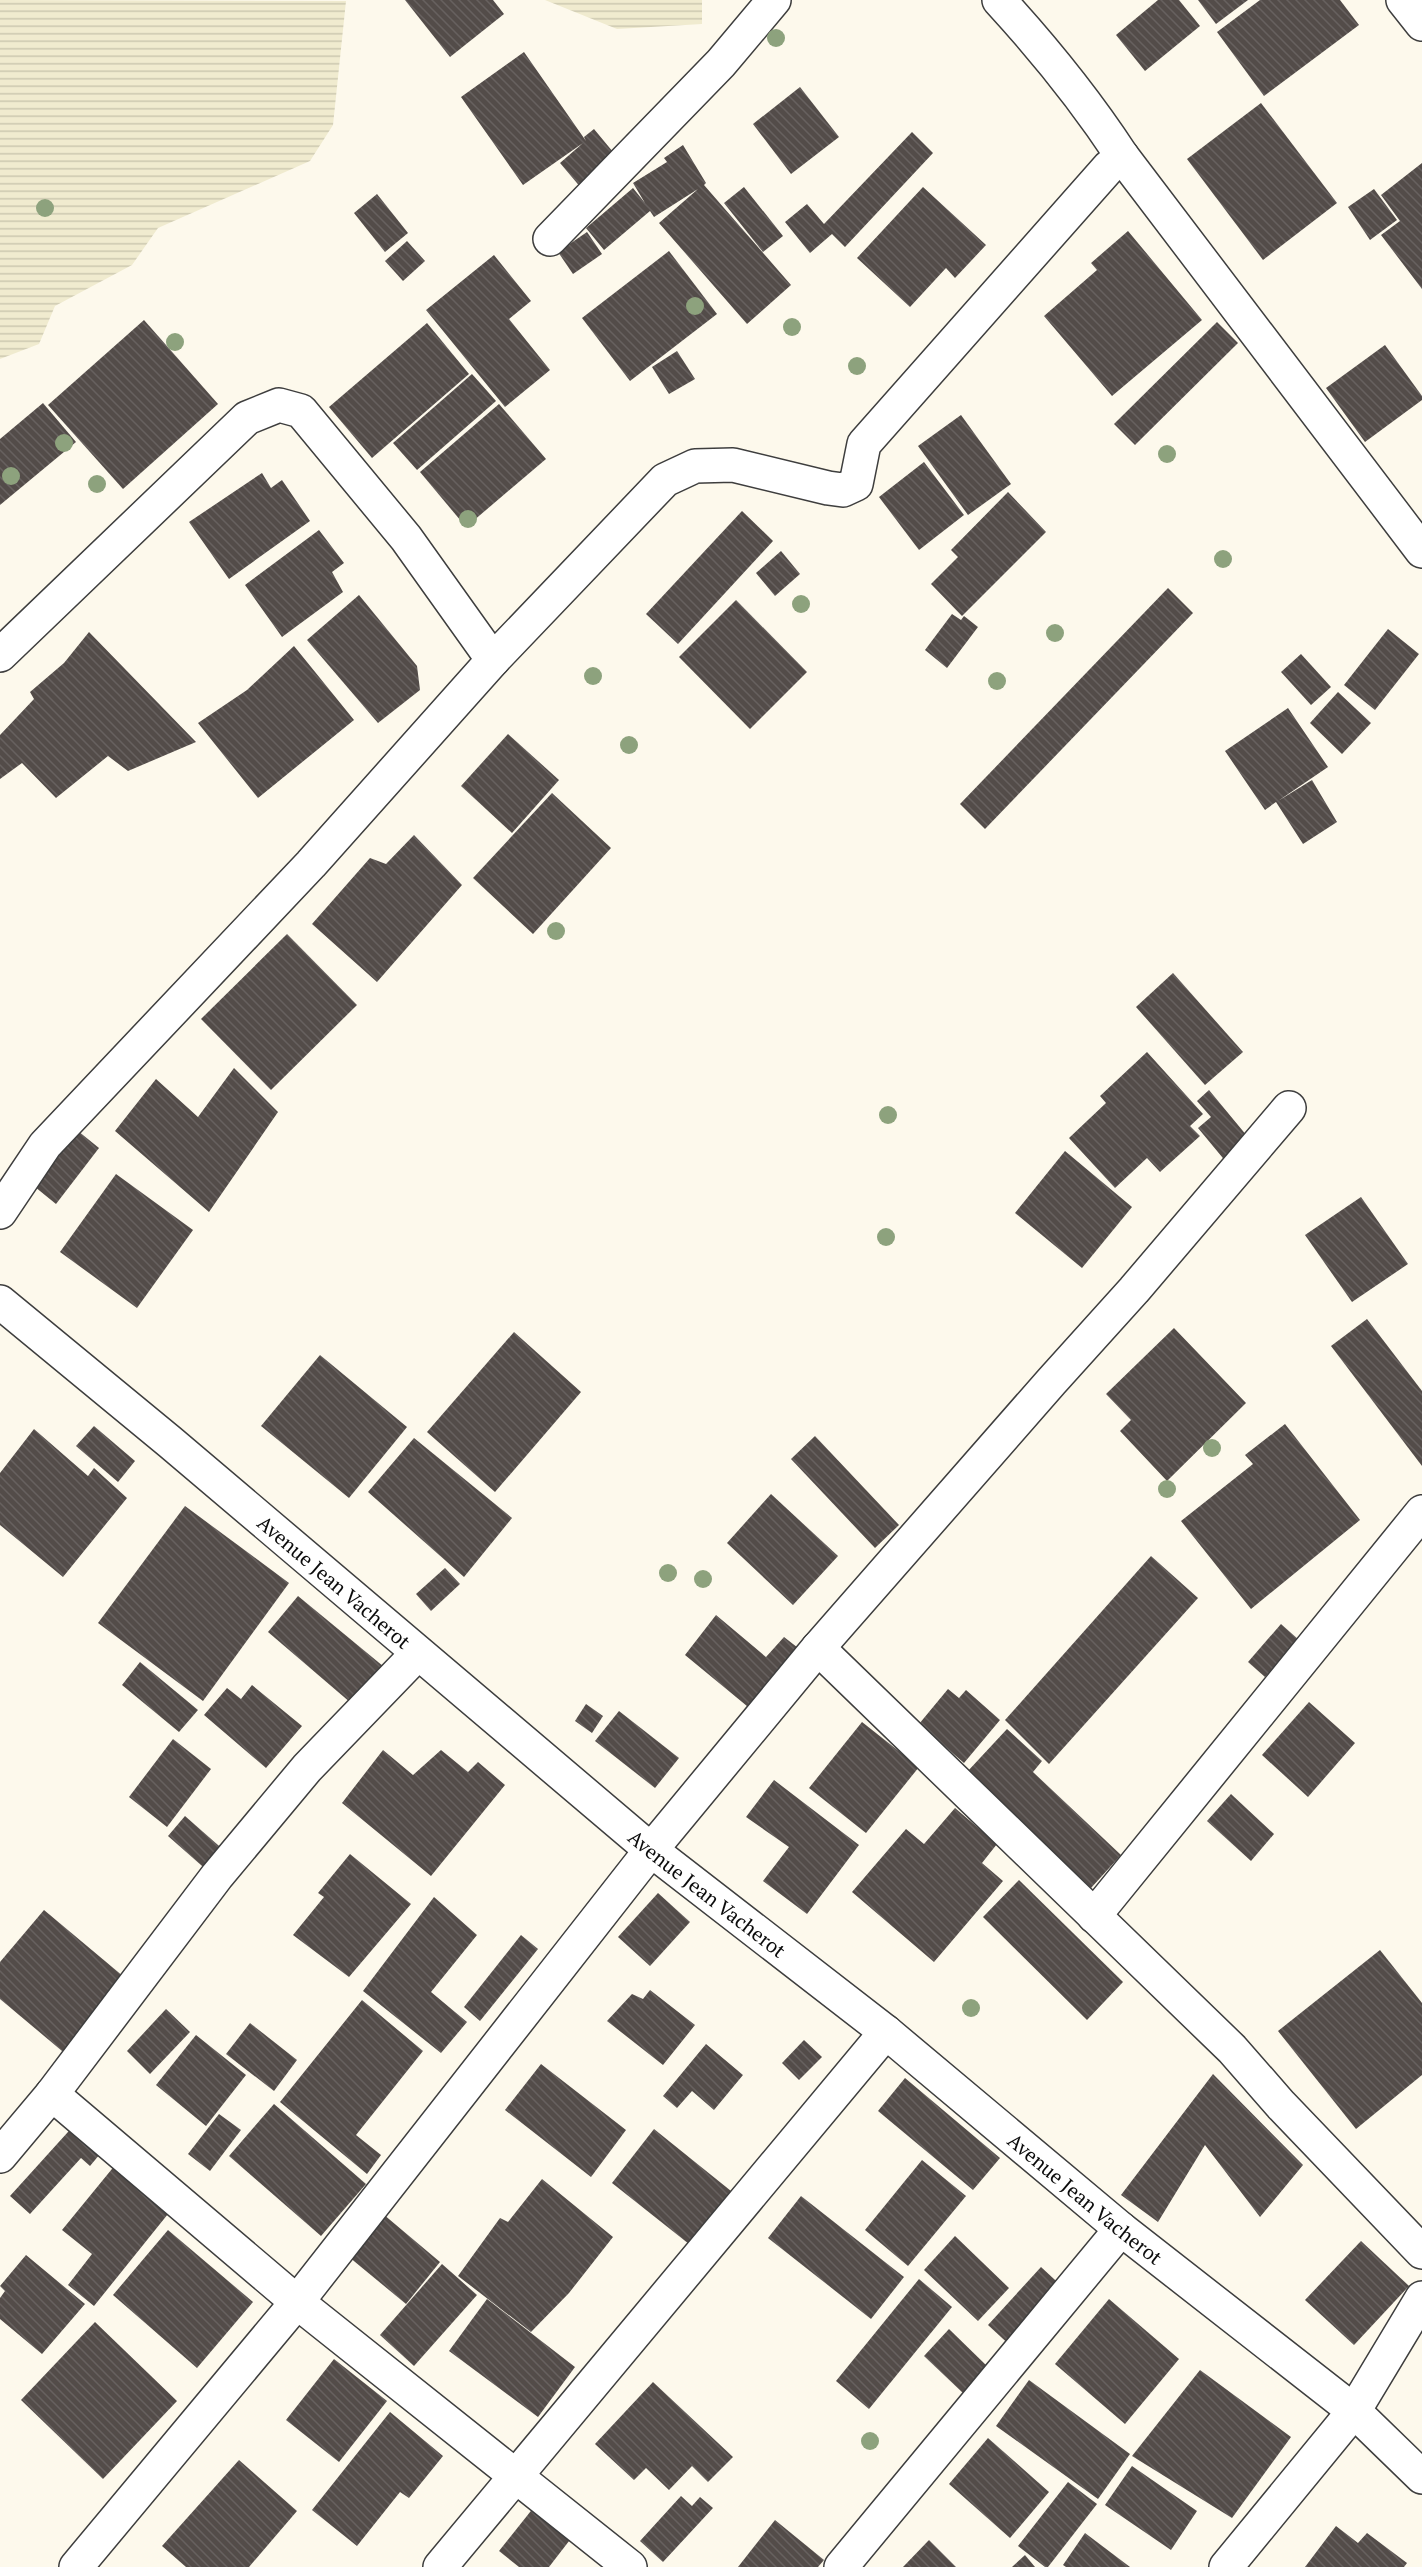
<svg xmlns="http://www.w3.org/2000/svg" width="1422" height="2567" font-family="'PT Serif',serif">
	<defs>
		<pattern id="farmland-rules" width="6" height="5" patternUnits="userSpaceOnUse" patternTransform="scale(1.5)"><rect width="6" height="5" fill="#f0ebcf"/><path d="M0 2.5h6" fill="none" stroke="#ccc8b0"/></pattern>
		<pattern id="building-back-hatch" width="6" height="6" patternUnits="userSpaceOnUse" patternTransform="scale(1.5)"><rect width="6" height="6" fill="#534c49"/><path d="M-1 5l2 2M0 0l6 6M5-1l2 2" fill="none" stroke="#67615f"/></pattern>
	</defs>
	<rect width="100%" height="100%" fill="#fdf9ec"/>
	<!-- farmland -->
	<g fill="url(#farmland-rules)">
		<path d="M 0,0 L 346,1 L 333,125 L 310,161 L 158,228 L 132,265 L 55,306 L 39,344 L 0,359 Z"/>
		<path d="M 545,0 L 702,0 L 702,24 L 617,29 Z"/>
	</g>
	<!-- building -->
	<g fill="url(#building-back-hatch)">
		<path d="M 405,0 L 493,0 L 504,14 L 450,57 Z"/>
		<path d="M 1158,0 L 1179,0 L 1200,26 L 1145,71 L 1116,35 Z"/>
		<path d="M 1198,0 L 1248,0 L 1216,24 Z"/>
		<path d="M 1260,0 L 1340,0 L 1359,25 L 1264,96 L 1217,32 Z"/>
		<path d="M 524,52 L 586,141 L 584,137 L 594,129 L 618,158 L 582,189 L 560,163 L 583,143 L 523,185 L 461,97 Z"/>
		<path d="M 800,87 L 839,137 L 791,174 L 753,124 Z"/>
		<path d="M 1261,103 L 1337,203 L 1263,260 L 1187,159 Z"/>
		<path d="M 912,132 L 933,153 L 845,247 L 832,234 L 810,253 L 785,222 L 807,204 L 824,224 Z"/>
		<path d="M 683,145 L 706,183 L 704,185 L 791,285 L 747,324 L 659,223 L 698,189 L 654,217 L 650,211 L 604,250 L 586,228 L 633,188 L 645,203 L 633,183 L 667,162 L 664,158 Z"/>
		<path d="M 1422,163 L 1422,289 L 1381,235 L 1400,221 L 1381,195 Z"/>
		<path d="M 744,187 L 783,236 L 763,252 L 724,203 Z"/>
		<path d="M 923,187 L 986,245 L 955,278 L 946,268 L 910,307 L 857,258 Z"/>
		<path d="M 1374,189 L 1397,220 L 1370,240 L 1348,207 Z"/>
		<path d="M 377,194 L 408,233 L 385,252 L 354,213 Z"/>
		<path d="M 1128,231 L 1202,320 L 1112,396 L 1044,316 L 1097,270 L 1091,263 Z"/>
		<path d="M 587,232 L 602,254 L 573,274 L 558,252 Z"/>
		<path d="M 407,241 L 425,261 L 403,281 L 385,261 Z"/>
		<path d="M 669,251 L 717,314 L 630,381 L 582,318 Z"/>
		<path d="M 494,255 L 531,301 L 509,319 L 550,370 L 505,407 L 426,310 Z"/>
		<path d="M 144,320 L 218,404 L 123,489 L 48,405 Z"/>
		<path d="M 1217,322 L 1238,343 L 1135,445 L 1114,424 Z"/>
		<path d="M 427,323 L 469,374 L 372,458 L 329,407 Z"/>
		<path d="M 1385,345 L 1422,396 L 1422,400 L 1365,442 L 1326,388 Z"/>
		<path d="M 677,351 L 695,379 L 669,394 L 652,367 Z"/>
		<path d="M 472,374 L 496,401 L 417,470 L 393,443 Z"/>
		<path d="M 43,403 L 76,442 L 0,505 L 0,439 Z"/>
		<path d="M 499,404 L 546,459 L 466,527 L 420,472 Z"/>
		<path d="M 961,415 L 1011,484 L 968,515 L 918,446 Z"/>
		<path d="M 924,462 L 964,515 L 919,550 L 879,497 Z"/>
		<path d="M 262,473 L 271,488 L 282,480 L 310,521 L 229,579 L 189,522 Z"/>
		<path d="M 1008,492 L 1046,532 L 962,616 L 931,584 L 958,557 L 951,550 Z"/>
		<path d="M 742,511 L 773,541 L 678,644 L 646,614 Z"/>
		<path d="M 319,530 L 344,563 L 332,572 L 343,592 L 282,637 L 245,585 Z"/>
		<path d="M 781,551 L 800,574 L 775,596 L 756,573 Z"/>
		<path d="M 1168,588 L 1193,613 L 985,829 L 960,804 Z"/>
		<path d="M 359,595 L 417,666 L 420,690 L 378,723 L 307,640 Z"/>
		<path d="M 736,600 L 807,672 L 750,729 L 679,657 Z"/>
		<path d="M 952,614 L 961,620 L 964,616 L 978,627 L 947,668 L 925,650 Z"/>
		<path d="M 1388,629 L 1419,654 L 1375,710 L 1344,685 Z"/>
		<path d="M 89,632 L 196,742 L 128,771 L 108,756 L 56,798 L 22,763 L 0,779 L 0,735 L 34,699 L 30,692 L 64,663 Z"/>
		<path d="M 294,646 L 354,720 L 258,798 L 198,723 L 247,690 Z"/>
		<path d="M 1301,654 L 1331,687 L 1311,705 L 1281,672 Z"/>
		<path d="M 1338,692 L 1371,723 L 1342,754 L 1310,723 Z"/>
		<path d="M 1288,708 L 1328,767 L 1278,801 L 1312,780 L 1337,822 L 1303,844 L 1276,802 L 1265,810 L 1225,751 Z"/>
		<path d="M 508,734 L 559,780 L 512,833 L 461,786 Z"/>
		<path d="M 552,793 L 611,848 L 533,934 L 473,878 Z"/>
		<path d="M 414,835 L 462,885 L 377,982 L 312,924 L 370,858 L 386,864 Z"/>
		<path d="M 287,934 L 357,1005 L 271,1090 L 201,1019 Z"/>
		<path d="M 1173,973 L 1243,1052 L 1205,1085 L 1136,1007 Z"/>
		<path d="M 1147,1052 L 1203,1114 L 1190,1126 L 1200,1136 L 1160,1172 L 1147,1158 L 1115,1188 L 1069,1138 L 1106,1103 L 1100,1096 Z"/>
		<path d="M 234,1068 L 278,1112 L 209,1212 L 115,1131 L 156,1079 L 198,1117 Z"/>
		<path d="M 1209,1090 L 1252,1142 L 1227,1163 L 1198,1128 L 1211,1117 L 1197,1101 Z"/>
		<path d="M 78,1131 L 99,1148 L 56,1204 L 35,1187 Z"/>
		<path d="M 1065,1151 L 1132,1207 L 1082,1268 L 1015,1213 Z"/>
		<path d="M 116,1174 L 193,1230 L 137,1308 L 60,1252 Z"/>
		<path d="M 1361,1197 L 1408,1264 L 1352,1302 L 1305,1235 Z"/>
		<path d="M 1367,1319 L 1422,1391 L 1422,1466 L 1331,1346 Z"/>
		<path d="M 1174,1328 L 1246,1403 L 1167,1481 L 1120,1431 L 1131,1420 L 1106,1394 Z"/>
		<path d="M 514,1332 L 581,1392 L 495,1492 L 427,1432 Z"/>
		<path d="M 320,1355 L 407,1427 L 349,1498 L 261,1426 Z"/>
		<path d="M 1285,1424 L 1360,1520 L 1251,1609 L 1181,1521 L 1253,1464 L 1245,1455 Z"/>
		<path d="M 94,1426 L 135,1461 L 118,1482 L 76,1446 Z"/>
		<path d="M 34,1429 L 88,1476 L 94,1468 L 127,1498 L 63,1577 L 0,1525 L 0,1473 Z"/>
		<path d="M 815,1436 L 899,1525 L 875,1548 L 791,1459 Z"/>
		<path d="M 414,1438 L 512,1518 L 464,1577 L 368,1492 Z"/>
		<path d="M 771,1494 L 838,1556 L 793,1605 L 727,1543 Z"/>
		<path d="M 185,1506 L 289,1583 L 203,1701 L 98,1623 Z"/>
		<path d="M 1151,1556 L 1198,1598 L 1049,1764 L 1005,1720 Z"/>
		<path d="M 445,1568 L 460,1584 L 431,1611 L 416,1594 Z"/>
		<path d="M 298,1596 L 389,1671 L 358,1709 L 268,1632 Z"/>
		<path d="M 716,1615 L 766,1657 L 784,1637 L 802,1651 L 753,1711 L 685,1655 Z"/>
		<path d="M 1281,1624 L 1299,1640 L 1265,1677 L 1248,1662 Z"/>
		<path d="M 140,1662 L 198,1710 L 179,1732 L 122,1685 Z"/>
		<path d="M 252,1685 L 302,1726 L 266,1768 L 204,1715 L 227,1688 L 241,1699 Z"/>
		<path d="M 948,1689 L 959,1698 L 966,1690 L 1000,1720 L 964,1763 L 919,1724 Z"/>
		<path d="M 1309,1702 L 1355,1743 L 1308,1797 L 1262,1755 Z"/>
		<path d="M 586,1704 L 603,1716 L 592,1733 L 575,1721 Z"/>
		<path d="M 619,1711 L 679,1758 L 655,1788 L 595,1741 Z"/>
		<path d="M 862,1722 L 919,1767 L 866,1833 L 809,1788 Z"/>
		<path d="M 1007,1729 L 1042,1761 L 1033,1772 L 1121,1855 L 1091,1888 L 967,1772 Z"/>
		<path d="M 173,1739 L 211,1769 L 167,1827 L 129,1797 Z"/>
		<path d="M 383,1750 L 413,1775 L 441,1750 L 468,1772 L 478,1762 L 505,1785 L 431,1876 L 342,1803 Z"/>
		<path d="M 774,1780 L 859,1845 L 807,1914 L 763,1881 L 789,1847 L 746,1817 Z"/>
		<path d="M 1231,1794 L 1274,1834 L 1251,1861 L 1207,1821 Z"/>
		<path d="M 955,1808 L 997,1844 L 982,1863 L 1003,1881 L 934,1962 L 852,1892 L 906,1829 L 924,1844 Z"/>
		<path d="M 185,1816 L 227,1853 L 210,1873 L 168,1836 Z"/>
		<path d="M 350,1854 L 411,1904 L 349,1977 L 293,1935 L 324,1897 L 318,1893 Z"/>
		<path d="M 1019,1880 L 1123,1982 L 1087,2020 L 983,1917 Z"/>
		<path d="M 658,1893 L 690,1922 L 650,1966 L 618,1937 Z"/>
		<path d="M 434,1897 L 477,1935 L 431,1992 L 467,2022 L 441,2053 L 363,1991 Z"/>
		<path d="M 44,1910 L 130,1982 L 68,2056 L 0,1999 L 0,1962 Z"/>
		<path d="M 521,1935 L 538,1949 L 480,2021 L 464,2007 Z"/>
		<path d="M 1380,1950 L 1422,2003 L 1422,2075 L 1356,2129 L 1278,2031 Z"/>
		<path d="M 650,1990 L 695,2025 L 663,2065 L 607,2021 L 632,1994 L 643,1999 Z"/>
		<path d="M 362,2000 L 423,2051 L 356,2135 L 381,2155 L 367,2174 L 280,2102 Z"/>
		<path d="M 166,2009 L 190,2032 L 150,2074 L 127,2051 Z"/>
		<path d="M 250,2023 L 297,2060 L 274,2091 L 226,2054 Z"/>
		<path d="M 196,2035 L 246,2075 L 206,2126 L 156,2085 Z"/>
		<path d="M 804,2040 L 822,2057 L 799,2080 L 782,2063 Z"/>
		<path d="M 706,2044 L 743,2075 L 714,2110 L 692,2091 L 677,2108 L 663,2096 Z"/>
		<path d="M 541,2064 L 626,2130 L 591,2177 L 505,2110 Z"/>
		<path d="M 1213,2074 L 1303,2165 L 1260,2217 L 1205,2145 L 1158,2222 L 1121,2195 Z"/>
		<path d="M 905,2078 L 1000,2158 L 973,2190 L 878,2111 Z"/>
		<path d="M 274,2104 L 366,2184 L 321,2236 L 229,2156 Z"/>
		<path d="M 219,2114 L 241,2130 L 210,2171 L 188,2154 Z"/>
		<path d="M 77,2122 L 105,2148 L 90,2166 L 81,2158 L 30,2214 L 10,2196 Z"/>
		<path d="M 654,2129 L 731,2191 L 689,2244 L 612,2183 Z"/>
		<path d="M 922,2160 L 966,2196 L 908,2266 L 865,2230 Z"/>
		<path d="M 116,2164 L 172,2209 L 94,2306 L 68,2285 L 92,2254 L 62,2230 Z"/>
		<path d="M 542,2179 L 613,2237 L 569,2293 L 531,2332 L 458,2276 L 500,2218 L 508,2222 Z"/>
		<path d="M 801,2196 L 904,2277 L 871,2319 L 768,2238 Z"/>
		<path d="M 383,2214 L 440,2262 L 406,2304 L 349,2257 Z"/>
		<path d="M 168,2230 L 253,2302 L 197,2368 L 113,2295 Z"/>
		<path d="M 955,2236 L 1009,2288 L 978,2321 L 924,2270 Z"/>
		<path d="M 1361,2241 L 1409,2286 L 1354,2345 L 1305,2300 Z"/>
		<path d="M 26,2255 L 85,2304 L 42,2354 L 0,2319 L 0,2298 L 5,2291 L 0,2286 Z"/>
		<path d="M 442,2264 L 477,2295 L 414,2366 L 380,2335 Z"/>
		<path d="M 1041,2267 L 1067,2291 L 1014,2349 L 988,2325 Z"/>
		<path d="M 919,2279 L 952,2307 L 869,2409 L 836,2381 Z"/>
		<path d="M 487,2299 L 575,2367 L 538,2417 L 449,2351 Z"/>
		<path d="M 1109,2299 L 1179,2359 L 1125,2424 L 1055,2364 Z"/>
		<path d="M 95,2322 L 177,2401 L 103,2479 L 21,2400 Z"/>
		<path d="M 949,2329 L 989,2368 L 964,2394 L 924,2356 Z"/>
		<path d="M 334,2359 L 387,2401 L 339,2462 L 286,2420 Z"/>
		<path d="M 1200,2370 L 1291,2437 L 1232,2518 L 1132,2456 Z"/>
		<path d="M 1029,2380 L 1130,2454 L 1098,2499 L 996,2426 Z"/>
		<path d="M 653,2382 L 733,2457 L 708,2482 L 692,2466 L 669,2490 L 646,2468 L 634,2480 L 595,2444 Z"/>
		<path d="M 390,2412 L 443,2456 L 409,2498 L 400,2492 L 357,2546 L 312,2510 Z"/>
		<path d="M 988,2438 L 1049,2492 L 1010,2538 L 949,2484 Z"/>
		<path d="M 239,2460 L 297,2511 L 249,2567 L 186,2567 L 162,2546 Z"/>
		<path d="M 1132,2466 L 1197,2511 L 1171,2550 L 1105,2505 Z"/>
		<path d="M 1068,2482 L 1097,2504 L 1048,2567 L 1045,2567 L 1018,2546 Z"/>
		<path d="M 681,2496 L 692,2506 L 700,2497 L 713,2508 L 663,2562 L 640,2541 Z"/>
		<path d="M 538,2502 L 576,2532 L 549,2567 L 519,2567 L 499,2551 Z"/>
		<path d="M 775,2520 L 824,2560 L 818,2567 L 738,2567 Z"/>
		<path d="M 1336,2526 L 1358,2543 L 1367,2533 L 1407,2563 L 1404,2567 L 1305,2567 Z"/>
		<path d="M 1085,2533 L 1130,2567 L 1066,2567 L 1063,2565 Z"/>
		<path d="M 929,2540 L 956,2567 L 903,2567 Z"/>
		<path d="M 1025,2555 L 1035,2567 L 1012,2567 Z"/>
	</g>
	<g fill="none" stroke-linecap="round" stroke-linejoin="round">
		<!-- minor casing -->
		<g stroke="#3e3e3e" stroke-width="36">
			<g id="minor">
				<path d="M 999,0 C 1043,48 1086,101 1122,156 L 1422,551"/>
				<path d="M 1403,0 L 1422,24"/>
				<path d="M 550,239 L 721,63 L 774,0"/>
				<path d="M 0,655 L 247,418 L 279,405 L 301,411 L 406,538 L 493,660"/>
				<path d="M 0,1212 L 45,1145 L 311,864 L 493,660 L 665,480 L 695,466 L 733,465 L 828,488 L 843,490 L 856,484 L 864,444 L 1109,167 L 1122,156"/>
				<path id="s1" d="M 0,1302 L 170,1442 L 651,1850 L 886,2032 L 1121,2229 L 1354,2411 L 1422,2477"/>
				<path d="M 818,1648 L 1232,2049 L 1281,2105 L 1422,2252"/>
				<path d="M 1094,1916 L 1422,1512"/>
				<path d="M 52,2094 L 297,2302 L 630,2567"/>
				<path d="M 0,2156 L 52,2094 L 217,1876 L 307,1768 L 418,1653"/>
				<path d="M 76,2567 L 297,2302 L 651,1850 L 818,1648 L 1051,1382 L 1134,1290 L 1289,1108"/>
				<path d="M 440,2567 L 886,2032"/>
				<path d="M 841,2567 L 1121,2229"/>
				<path d="M 1226,2567 L 1354,2411 L 1422,2298"/>
			</g>
		</g>
		<!-- minor -->
		<use href="#minor" stroke="#fff" stroke-width="33"/>
	</g>
	<!-- trees -->
	<g fill="#8da27d">
		<circle cx="776" cy="38" r="9"/>
		<circle cx="45" cy="208" r="9"/>
		<circle cx="695" cy="306" r="9"/>
		<circle cx="792" cy="327" r="9"/>
		<circle cx="175" cy="342" r="9"/>
		<circle cx="857" cy="366" r="9"/>
		<circle cx="64" cy="443" r="9"/>
		<circle cx="1167" cy="454" r="9"/>
		<circle cx="11" cy="476" r="9"/>
		<circle cx="97" cy="484" r="9"/>
		<circle cx="468" cy="519" r="9"/>
		<circle cx="1223" cy="559" r="9"/>
		<circle cx="801" cy="604" r="9"/>
		<circle cx="1055" cy="633" r="9"/>
		<circle cx="593" cy="676" r="9"/>
		<circle cx="997" cy="681" r="9"/>
		<circle cx="629" cy="745" r="9"/>
		<circle cx="556" cy="931" r="9"/>
		<circle cx="888" cy="1115" r="9"/>
		<circle cx="886" cy="1237" r="9"/>
		<circle cx="1212" cy="1448" r="9"/>
		<circle cx="1167" cy="1489" r="9"/>
		<circle cx="668" cy="1573" r="9"/>
		<circle cx="703" cy="1579" r="9"/>
		<circle cx="971" cy="2008" r="9"/>
		<circle cx="870" cy="2441" r="9"/>
	</g>
	<g text-anchor="middle" dominant-baseline="central" stroke-width="6" stroke-linejoin="round" paint-order="stroke">
		<!-- street labels -->
		<g font-size="20" fill="#0b0b0b" stroke="#fff">
			<text stroke="none"><textPath href="#s1" startOffset="436">Avenue Jean Vacherot</textPath></text>
			<text stroke="none"><textPath href="#s1" startOffset="922">Avenue Jean Vacherot</textPath></text>
			<text stroke="none"><textPath href="#s1" startOffset="1408">Avenue Jean Vacherot</textPath></text>
		</g>
	</g>
</svg>
